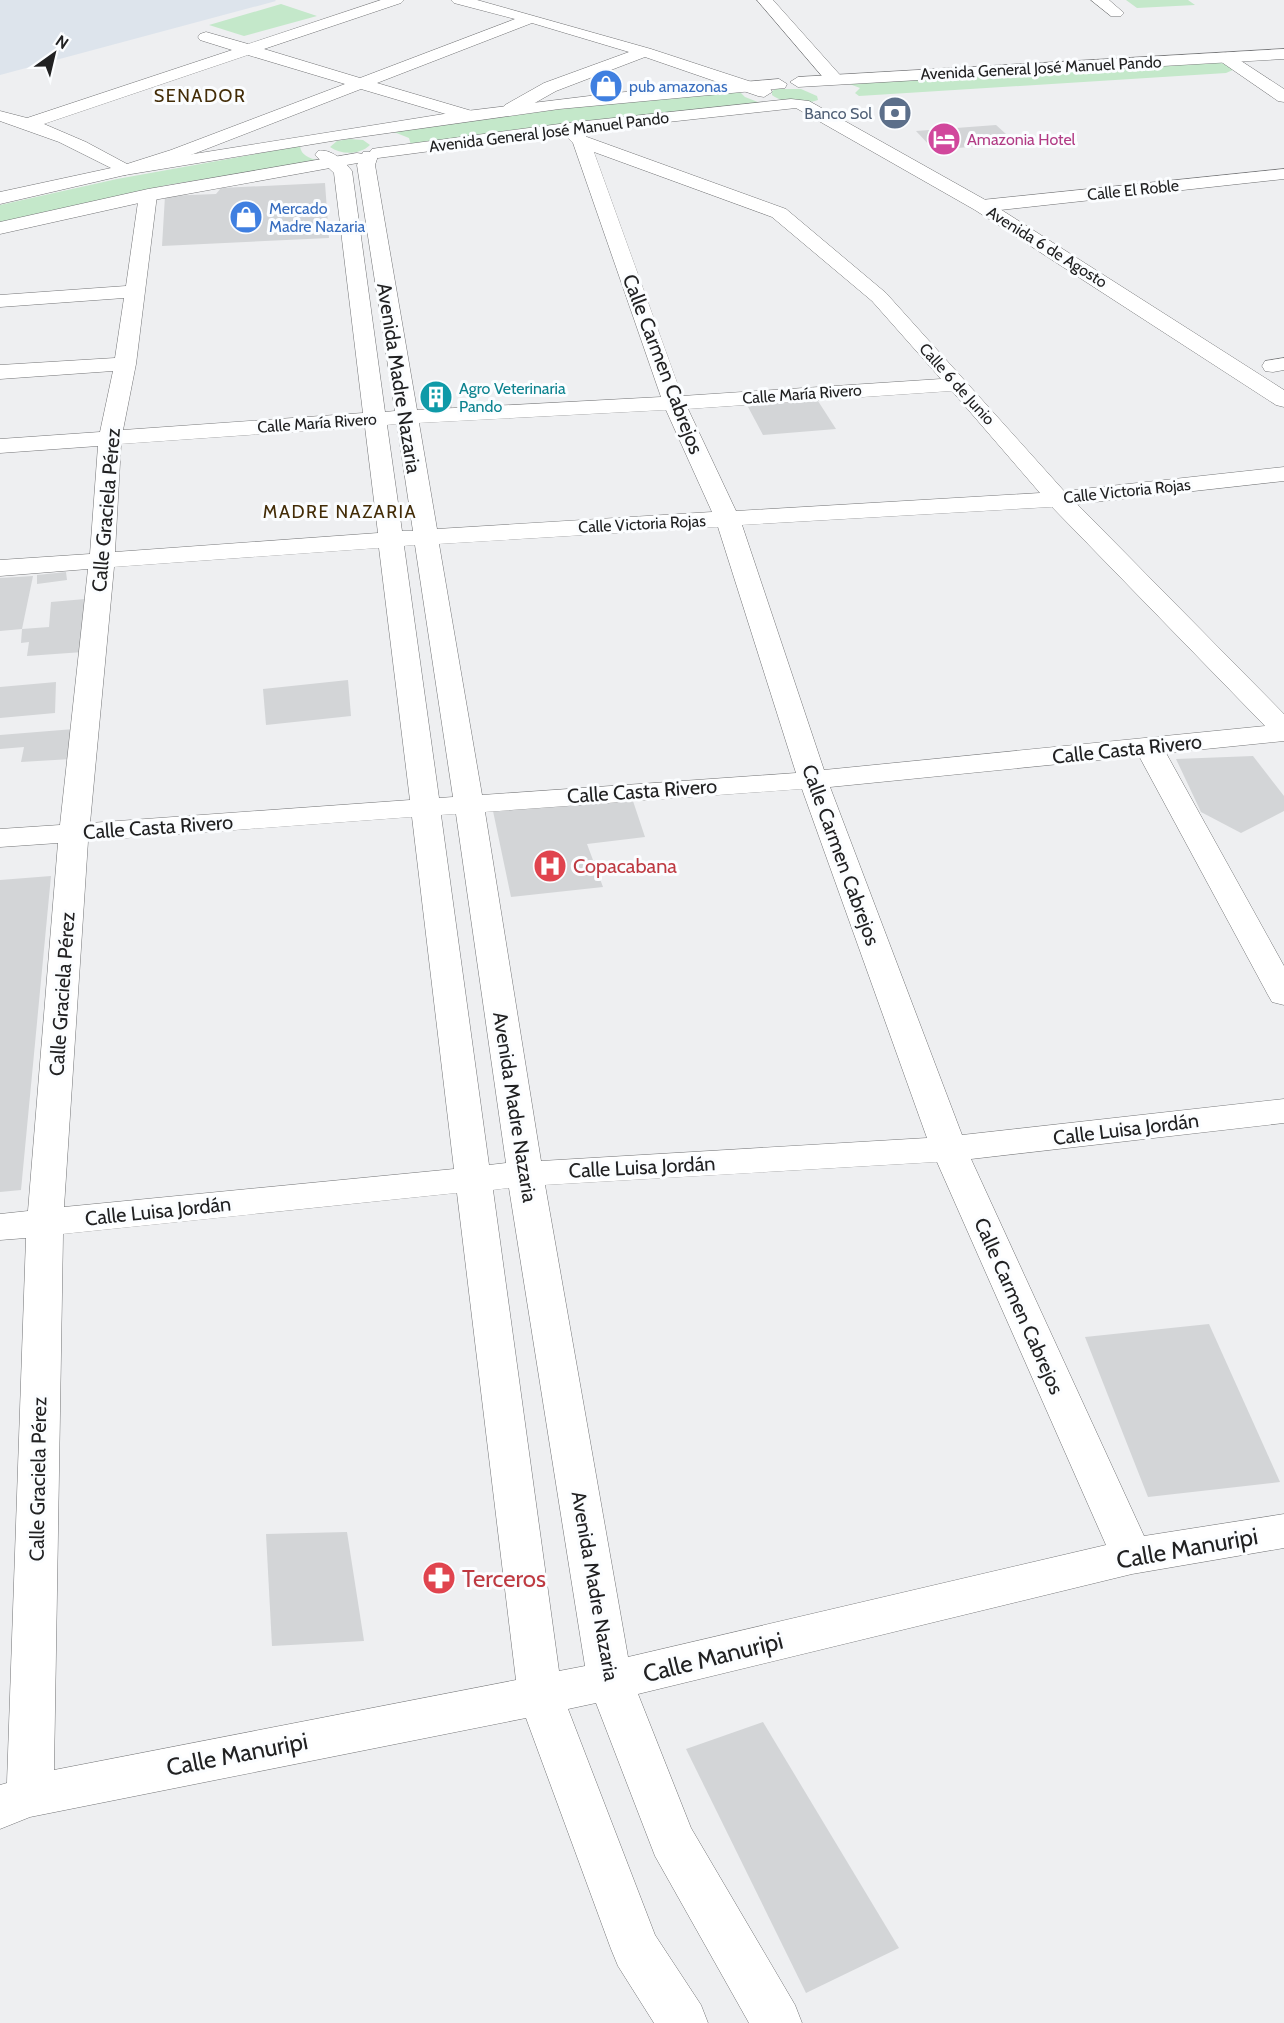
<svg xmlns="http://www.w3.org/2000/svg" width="1284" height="2023" font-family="Cabin,sans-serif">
	<rect width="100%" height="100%" fill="#eeeff1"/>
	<!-- built -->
	<path fill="#dde4ec" d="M 0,0 L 275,0 L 276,1 L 0,75 Z"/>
	<!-- green -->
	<g fill="#c4e8ca">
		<path d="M 1126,0 L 1188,0 L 1195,5 L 1137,8 Z"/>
		<path d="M 281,4 L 317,16 L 244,36 L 209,25 Z"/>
		<path d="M 1212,62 L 1228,64 L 1235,69 L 1226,73 L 859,96 L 855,93 L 860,88 L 847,83 Z"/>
		<path d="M 776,89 L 801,89 L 817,96 L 818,100 C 805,105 784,104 772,95 L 772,91 Z"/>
		<path d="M 738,90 L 745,97 L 763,104 L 411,145 L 409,138 L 394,132 L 574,107 Z"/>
		<path d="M 349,139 L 363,140 L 370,145 C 360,155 341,155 330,147 L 337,141 Z"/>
		<path d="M 300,146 C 301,156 309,157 318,161 L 167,185 L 0,223 L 0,205 L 117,179 Z"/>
	</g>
	<!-- building -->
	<g fill="#d3d5d7">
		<path d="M 996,125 L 1016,143 L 934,150 L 916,131 Z"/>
		<path d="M 325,183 L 329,238 L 162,246 L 165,196 L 216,194 L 221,188 Z"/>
		<path d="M 448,391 L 452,408 L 421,401 L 422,392 Z"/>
		<path d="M 818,401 L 836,429 L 763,435 L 747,405 Z"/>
		<path d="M 66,572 L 67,580 L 37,584 L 37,575 Z"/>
		<path d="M 33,576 L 22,629 L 0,631 L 0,578 Z"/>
		<path d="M 85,599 L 83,652 L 27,656 L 29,642 L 21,643 L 22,629 L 49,627 L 51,602 Z"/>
		<path d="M 348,680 L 351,716 L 266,725 L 263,689 Z"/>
		<path d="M 56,682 L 55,713 L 0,718 L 0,687 Z"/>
		<path d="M 74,729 L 71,759 L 21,762 L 24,747 L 0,749 L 0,735 Z"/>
		<path d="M 1253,756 L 1284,796 L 1284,811 L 1241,833 L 1201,812 L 1176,759 Z"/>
		<path d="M 632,798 L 645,837 L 587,844 L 603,887 L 511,897 L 493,811 Z"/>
		<path d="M 51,876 L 21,1190 L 0,1192 L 0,880 Z"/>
		<path d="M 1209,1324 L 1280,1482 L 1148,1497 L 1085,1337 Z"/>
		<path d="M 347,1532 L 364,1641 L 272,1646 L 266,1534 Z"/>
		<path d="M 763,1722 L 899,1948 L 806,1993 L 686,1749 Z"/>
	</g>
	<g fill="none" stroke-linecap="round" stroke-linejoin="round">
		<!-- minor casing -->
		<g stroke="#737476" stroke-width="1">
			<g id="minor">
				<path d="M 381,0 L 404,0 L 401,3 L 264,49 L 360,78 L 515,19 L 454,3 L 451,0 L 477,0 L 651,49 L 770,88 L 772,92 L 764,97 L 758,96 L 645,57 L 556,91 L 517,113 L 505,113 L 502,109 L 505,105 L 544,83 L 629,52 L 532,23 L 377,83 L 472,111 L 475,115 L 472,119 L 466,120 L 361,89 L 183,158 L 125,175 L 59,142 L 0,121 L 0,111 L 27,118 L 232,50 L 200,40 L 198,37 L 200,34 L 206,32 L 248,44 ZM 248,55 L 345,84 L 171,150 L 127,164 L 86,142 L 44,124 Z"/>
				<path d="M 757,0 L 773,0 L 840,75 L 842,79 L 840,83 L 828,83 Z"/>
				<path d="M 1091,0 L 1109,0 L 1124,13 L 1121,16 L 1111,16 Z"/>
				<path d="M 1226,53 L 1232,55 L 1284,89 L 1284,102 L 1278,101 L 1220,61 L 1218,58 L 1220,55 Z"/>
				<path d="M 571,127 L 577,128 L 587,137 L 786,209 L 886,293 L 1064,491 L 1284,467 L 1284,481 L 1077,504 L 1284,714 L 1284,741 L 1166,753 L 1284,966 L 1284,1005 L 1272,1002 L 1268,995 L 1139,756 L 830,787 L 962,1135 L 1284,1099 L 1284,1123 L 971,1159 L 1144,1536 L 1284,1514 L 1284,1548 L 1132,1574 L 638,1694 L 691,1828 L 795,2005 L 802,2023 L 749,2023 L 655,1856 L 596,1703 L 568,1709 L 655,1935 L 701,2005 L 708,2023 L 654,2023 L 618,1966 L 611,1949 L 526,1718 L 30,1817 L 0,1829 L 0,1785 L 7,1783 L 26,1238 L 0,1240 L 0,1214 L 28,1211 L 58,843 L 0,847 L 0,829 L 60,825 L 88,569 L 0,576 L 0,560 L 90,554 L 98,446 L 0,453 L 0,439 L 100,432 L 113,371 L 0,379 L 0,365 L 115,358 L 124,298 L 0,307 L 0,295 L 126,286 L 139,195 L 141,191 L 155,191 L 157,195 L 136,364 L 123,430 L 363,413 L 334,173 L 315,155 L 318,151 C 331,148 344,161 352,171 L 385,412 L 395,411 L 357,165 L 363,152 L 375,152 L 378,156 L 375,165 L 417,410 L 661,397 L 573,143 L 562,132 L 565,128 ZM 594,152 L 772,217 L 872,301 L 941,379 L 682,396 ZM 952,391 L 1040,493 L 736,511 L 688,409 ZM 666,410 L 712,512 L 437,529 L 419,423 ZM 397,424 L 413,531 L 402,531 L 387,425 ZM 365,427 L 378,533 L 115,552 L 121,444 ZM 1052,507 L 1265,726 L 824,770 L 742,525 ZM 718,527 L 796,773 L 482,795 L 439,544 ZM 415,545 L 453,797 L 439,798 L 404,546 ZM 379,548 L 410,800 L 90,823 L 114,567 ZM 802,789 L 927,1138 L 541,1161 L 485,812 ZM 456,814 L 506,1163 L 489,1165 L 441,815 ZM 412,817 L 454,1169 L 64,1207 L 88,841 ZM 937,1162 L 1106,1545 L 628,1657 L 545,1185 ZM 509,1188 L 585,1666 L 559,1671 L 493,1190 ZM 457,1193 L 516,1680 L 54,1770 L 63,1234 Z"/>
				<path d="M 1284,169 L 1284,179 L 982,212 L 975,210 L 973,206 L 975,202 L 982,200 Z"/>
				<path d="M 1284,358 L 1284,370 L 1273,372 L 1265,371 L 1262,366 L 1265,361 Z"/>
			</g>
		</g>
		<!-- major casing -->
		<g stroke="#737476" stroke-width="1">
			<g id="major">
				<path d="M 1284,49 L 1284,59 L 798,87 L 790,82 L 798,77 Z"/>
				<path d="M 779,79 L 787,84 L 785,88 L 559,109 L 338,140 L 125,175 L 0,204 L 0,192 L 125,165 L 450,113 L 614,93 Z"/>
				<path d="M 791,99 L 809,101 L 989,202 L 1284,390 L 1284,407 L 1276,405 L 975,210 L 796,108 L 567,133 L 378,158 L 372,157 L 369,153 L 372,149 L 378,148 L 567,123 Z"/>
				<path d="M 357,153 L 363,154 L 366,158 L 363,162 L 148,201 L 0,234 L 0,222 L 148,189 Z"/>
			</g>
		</g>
		<!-- minor -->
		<use href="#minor" fill="#fff" fill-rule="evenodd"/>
		<!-- major -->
		<use href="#major" fill="#fff" fill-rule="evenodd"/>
	</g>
	<!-- icons -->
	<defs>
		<g id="shop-disc" transform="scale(1.725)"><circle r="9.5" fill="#3f7fe0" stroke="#fbfdff"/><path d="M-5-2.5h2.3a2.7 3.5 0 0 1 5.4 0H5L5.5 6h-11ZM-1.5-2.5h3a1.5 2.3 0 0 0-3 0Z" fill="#fff"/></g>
		<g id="bank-disc" transform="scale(1.725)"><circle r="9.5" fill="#5c6f8a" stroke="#fbfdff"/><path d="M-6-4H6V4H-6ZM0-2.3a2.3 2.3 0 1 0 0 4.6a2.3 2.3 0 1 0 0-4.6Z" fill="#fff"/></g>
		<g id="hotel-disc" transform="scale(1.725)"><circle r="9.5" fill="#d1479c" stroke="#fbfdff"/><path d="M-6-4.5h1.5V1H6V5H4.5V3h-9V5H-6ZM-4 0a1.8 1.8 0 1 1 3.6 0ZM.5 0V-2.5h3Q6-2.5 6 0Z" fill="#fff"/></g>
		<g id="building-disc" transform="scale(1.725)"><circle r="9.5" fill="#0f9aa8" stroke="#fbfdff"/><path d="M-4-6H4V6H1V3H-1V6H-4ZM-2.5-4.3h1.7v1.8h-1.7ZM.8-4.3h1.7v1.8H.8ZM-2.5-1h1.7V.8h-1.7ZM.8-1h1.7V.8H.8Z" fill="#fff"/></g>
		<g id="hospital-disc" transform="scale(1.725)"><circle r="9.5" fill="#e0444e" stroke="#fbfdff"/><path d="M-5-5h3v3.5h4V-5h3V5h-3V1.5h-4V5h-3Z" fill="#fff"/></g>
		<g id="pharmacy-disc" transform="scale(1.725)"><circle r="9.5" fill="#e0444e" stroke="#fbfdff"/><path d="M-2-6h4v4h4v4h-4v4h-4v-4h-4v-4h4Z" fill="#fff"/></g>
	</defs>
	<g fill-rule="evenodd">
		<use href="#shop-disc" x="606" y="86"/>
		<use href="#bank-disc" x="895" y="113"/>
		<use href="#hotel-disc" x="944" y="139"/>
		<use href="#shop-disc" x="246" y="217"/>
		<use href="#building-disc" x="436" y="397"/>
		<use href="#hospital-disc" x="550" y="866"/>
		<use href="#pharmacy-disc" x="439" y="1578"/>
	</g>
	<g text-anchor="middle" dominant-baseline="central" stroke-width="6" stroke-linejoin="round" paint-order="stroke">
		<!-- far-street labels -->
		<g font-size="16" fill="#212122" stroke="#fbfdff">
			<text transform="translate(1041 68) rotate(-3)">Avenida General José Manuel Pando</text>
			<text transform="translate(549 132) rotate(-7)">Avenida General José Manuel Pando</text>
			<text transform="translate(1133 190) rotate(-6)">Calle El Roble</text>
			<text transform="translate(1047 247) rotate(32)">Avenida 6 de Agosto</text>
			<text transform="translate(957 384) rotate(48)">Calle 6 de Junio</text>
			<text transform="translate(802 394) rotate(-4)">Calle María Rivero</text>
			<text transform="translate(317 423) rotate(-4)">Calle María Rivero</text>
			<text transform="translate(1127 491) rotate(-6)">Calle Victoria Rojas</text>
			<text transform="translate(642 524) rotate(-3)">Calle Victoria Rojas</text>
		</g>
		<!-- far-shop labels -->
		<g font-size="16" fill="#366cbe" stroke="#fbfdff" text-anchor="start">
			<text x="629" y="86">pub amazonas</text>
			<text x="269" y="208">Mercado<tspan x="269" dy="18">Madre Nazaria</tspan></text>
		</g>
		<!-- far-service labels -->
		<g font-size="16" fill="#4e5e75" stroke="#fbfdff" text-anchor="end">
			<text x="872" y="113">Banco Sol</text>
		</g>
		<!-- far-hotel labels -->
		<g font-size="16" fill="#b23c85" stroke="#fbfdff" text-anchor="start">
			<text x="967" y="139">Amazonia Hotel</text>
		</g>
		<!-- far-culture labels -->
		<g font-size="16" fill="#0d838f" stroke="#fbfdff" text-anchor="start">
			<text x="459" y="388">Agro Veterinaria<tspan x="459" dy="18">Pando</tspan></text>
		</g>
		<!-- far-neighbourhood labels -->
		<g font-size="18" letter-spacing="1.5" fill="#432c07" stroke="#fbfdff">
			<text x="200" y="96">SENADOR</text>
			<text x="340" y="512">MADRE NAZARIA</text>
		</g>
		<!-- street labels -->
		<g font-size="20" fill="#212122" stroke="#fbfdff">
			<text transform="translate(663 364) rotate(69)">Calle Carmen Cabrejos</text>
			<text transform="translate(399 378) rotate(81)">Avenida Madre Nazaria</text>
			<text transform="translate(106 510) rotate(-85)">Calle Graciela Pérez</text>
			<text transform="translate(1127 749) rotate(-6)">Calle Casta Rivero</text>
			<text transform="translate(642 791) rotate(-4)">Calle Casta Rivero</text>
			<text transform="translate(158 827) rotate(-4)">Calle Casta Rivero</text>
			<text transform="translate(841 855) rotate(70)">Calle Carmen Cabrejos</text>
			<text transform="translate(62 994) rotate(-86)">Calle Graciela Pérez</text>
			<text transform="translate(515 1107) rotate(81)">Avenida Madre Nazaria</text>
			<text transform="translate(1126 1129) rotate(-7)">Calle Luisa Jordán</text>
			<text transform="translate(642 1167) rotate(-3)">Calle Luisa Jordán</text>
			<text transform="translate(158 1211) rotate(-6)">Calle Luisa Jordán</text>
			<text transform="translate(1019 1306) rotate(66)">Calle Carmen Cabrejos</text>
			<text transform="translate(38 1479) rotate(-89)">Calle Graciela Pérez</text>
			<text transform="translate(595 1586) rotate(80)">Avenida Madre Nazaria</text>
		</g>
		<!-- health labels -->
		<g font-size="20" fill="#be3a42" stroke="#fbfdff" text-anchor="start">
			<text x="573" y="866">Copacabana</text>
		</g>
		<!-- near-street labels -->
		<g font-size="24" fill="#212122" stroke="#fbfdff">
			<text transform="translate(1187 1548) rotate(-10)">Calle Manuripi</text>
			<text transform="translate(713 1657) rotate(-14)">Calle Manuripi</text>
			<text transform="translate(237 1754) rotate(-11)">Calle Manuripi</text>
		</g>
		<!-- near-health labels -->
		<g font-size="24" fill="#be3a42" stroke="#fbfdff" text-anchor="start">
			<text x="462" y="1578">Terceros</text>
		</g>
	</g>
	<!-- north arrow -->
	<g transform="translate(54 54) rotate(34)" stroke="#fbfdff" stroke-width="4.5" paint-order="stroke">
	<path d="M0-4.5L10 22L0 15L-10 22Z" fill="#212122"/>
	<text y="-9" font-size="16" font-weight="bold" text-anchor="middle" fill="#212122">N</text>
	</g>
</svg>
